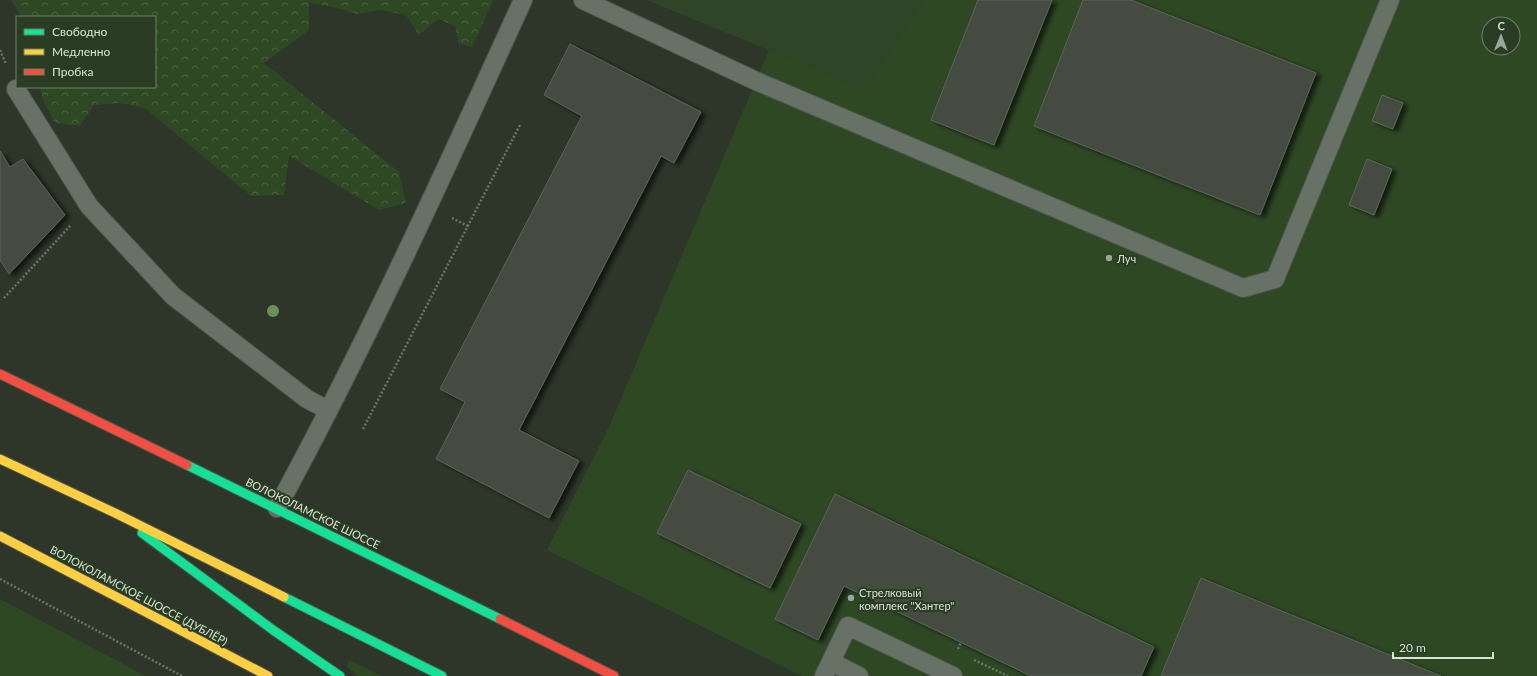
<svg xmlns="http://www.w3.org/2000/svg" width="1537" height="676" font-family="Lato,sans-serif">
	<defs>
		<pattern id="forest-crowns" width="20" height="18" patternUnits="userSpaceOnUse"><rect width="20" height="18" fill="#2e4824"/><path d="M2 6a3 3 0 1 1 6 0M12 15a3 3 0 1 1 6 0" fill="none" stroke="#4c6243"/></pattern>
		<filter id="shadow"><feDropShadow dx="4.5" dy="2.5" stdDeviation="2" flood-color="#0009"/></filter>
	</defs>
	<rect width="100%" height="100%" fill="#2d3629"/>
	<!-- built -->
	<path fill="#304528" d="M 647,0 L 923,0 L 865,90 Z"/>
	<!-- grass -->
	<g fill="#2e4824" fill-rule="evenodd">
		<path d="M 923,0 L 1537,0 L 1537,676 L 802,676 L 547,550 L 609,427 L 769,50 L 865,90 ZM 1489,24 L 1513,24 L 1513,48 L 1489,48 Z"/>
		<path d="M 0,599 L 146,676 L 0,676 Z"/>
		<path d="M 349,660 L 382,676 L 359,676 L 347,667 Z"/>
	</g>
	<!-- forest -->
	<path fill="url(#forest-crowns)" d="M 11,0 L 493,0 L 472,47 L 459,44 L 455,26 L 438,19 L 419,35 L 406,15 L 380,10 L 357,14 L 333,7 L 309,3 L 309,30 L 264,63 L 399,172 L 406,203 L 379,210 L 289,156 L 284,195 L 251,196 L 145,108 L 119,103 L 94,105 L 80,126 L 55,123 L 43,100 L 40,87 L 155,87 L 155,17 L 22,17 Z"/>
	<!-- building -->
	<g fill="#444b41" stroke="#5b6458" filter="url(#shadow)">
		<path d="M 978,0 L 1052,0 L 994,145 L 931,120 Z"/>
		<path d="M 1083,0 L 1131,0 L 1316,73 L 1260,215 L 1034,126 Z"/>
		<path d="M 570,44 L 701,112 L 674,163 L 661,156 L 519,430 L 579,461 L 549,518 L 436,459 L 465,402 L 440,389 L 582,116 L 544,95 Z"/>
		<path d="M 1382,95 L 1403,103 L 1393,129 L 1372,121 Z"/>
		<path d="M 0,151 L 10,167 L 23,159 L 65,215 L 9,274 L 0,260 Z"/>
		<path d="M 1367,159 L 1392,169 L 1374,215 L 1349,205 Z"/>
		<path d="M 688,470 L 801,524 L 770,588 L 657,533 Z"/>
		<path d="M 835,494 L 1154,647 L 1141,676 L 1031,676 L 844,586 L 818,640 L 775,619 Z"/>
		<path d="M 1201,578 L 1441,676 L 1161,676 Z"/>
	</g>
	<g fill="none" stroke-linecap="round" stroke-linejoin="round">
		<!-- lane casing -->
		<g stroke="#4c5449" stroke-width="20">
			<g id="lane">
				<path d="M 583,0 L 756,81 L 1243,288 L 1275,279 L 1390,0"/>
				<path d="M 16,89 L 89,206 L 173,296 L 307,399 L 328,410"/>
				<path d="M 277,508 C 367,343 445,171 523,0"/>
				<path d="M 831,662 L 859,676"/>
				<path d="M 824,676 L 848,626 L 953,676"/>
			</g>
		</g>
		<!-- fast casing -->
		<g stroke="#4c5449" stroke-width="11">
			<g id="fast">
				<path d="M 187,465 L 500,619"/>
				<path d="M 142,533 L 273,630 L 340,676"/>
				<path d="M 284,597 L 442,676"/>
			</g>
		</g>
		<!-- slow casing -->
		<g stroke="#4c5449" stroke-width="11">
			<g id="slow">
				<path d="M 0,459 L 115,513 L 284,597"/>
				<path d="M 0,536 L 268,676"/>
			</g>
		</g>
		<!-- jam casing -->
		<g stroke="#4c5449" stroke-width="11">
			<g id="jam">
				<path d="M 0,374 L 187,465"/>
				<path d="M 500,619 L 614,676"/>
			</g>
		</g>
		<!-- path -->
		<g stroke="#6c7369" stroke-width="2.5" stroke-dasharray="2 2" stroke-linecap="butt">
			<path d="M 0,50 L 6,64"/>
			<path d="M 452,218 L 468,226"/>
			<path d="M 4,298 L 71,225"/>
			<path d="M 363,429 L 520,125"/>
			<path d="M 0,579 L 182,676"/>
			<path d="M 958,649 L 961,642"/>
			<path d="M 974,660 L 1008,676"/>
		</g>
		<!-- lane -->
		<use href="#lane" stroke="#687165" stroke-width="18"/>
		<!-- fast -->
		<use href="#fast" stroke="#16e098" stroke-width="9"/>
		<!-- slow -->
		<use href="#slow" stroke="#ffcf43" stroke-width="9"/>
		<!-- jam -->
		<use href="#jam" stroke="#f24e42" stroke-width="9"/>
	</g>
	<!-- trees -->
	<circle fill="#6b8f5c" cx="273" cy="311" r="6"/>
	<!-- markers -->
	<g fill="#9ca698" stroke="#2a3c23" stroke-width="1.5">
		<circle cx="1109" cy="258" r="4"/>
		<circle cx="851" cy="598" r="4"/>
	</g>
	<g text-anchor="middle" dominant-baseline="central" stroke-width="4" stroke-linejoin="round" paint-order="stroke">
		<!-- poi labels -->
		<g font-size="11" fill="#d8e3d4" stroke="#2a3c23" text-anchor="start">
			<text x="1117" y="258">Луч</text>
			<text x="859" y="592">Стрелковый<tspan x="859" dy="13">комплекс "Хантер"</tspan></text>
		</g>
		<!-- street labels -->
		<g font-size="11" fill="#d8e3d4" stroke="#2a3c23">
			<text transform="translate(313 513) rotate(26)">ВОЛОКОЛАМСКОЕ ШОССЕ</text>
			<text transform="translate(139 595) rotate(28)">ВОЛОКОЛАМСКОЕ ШОССЕ (ДУБЛЁР)</text>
		</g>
	</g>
	<!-- legend -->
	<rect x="16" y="16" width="140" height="72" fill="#2a3c23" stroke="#707f6a"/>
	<rect x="24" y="29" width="20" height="6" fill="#16e098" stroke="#707f6a"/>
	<text x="52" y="36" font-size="12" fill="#d8e3d4">Свободно</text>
	<rect x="24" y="49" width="20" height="6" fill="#ffcf43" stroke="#707f6a"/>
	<text x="52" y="56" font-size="12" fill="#d8e3d4">Медленно</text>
	<rect x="24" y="69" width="20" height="6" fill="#f24e42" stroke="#707f6a"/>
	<text x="52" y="76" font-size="12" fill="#d8e3d4">Пробка</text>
	<!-- north arrow -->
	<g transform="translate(1501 36) rotate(1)"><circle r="19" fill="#2a3c23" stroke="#707f6a"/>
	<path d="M0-3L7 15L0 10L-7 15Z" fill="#9ca698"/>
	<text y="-6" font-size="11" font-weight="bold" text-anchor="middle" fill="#d8e3d4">С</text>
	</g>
	<!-- scale -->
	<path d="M1393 652v6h100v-6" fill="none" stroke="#d8e3d4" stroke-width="2"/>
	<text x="1399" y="652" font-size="12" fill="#d8e3d4" stroke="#2a3c23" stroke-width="3" paint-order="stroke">20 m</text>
</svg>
